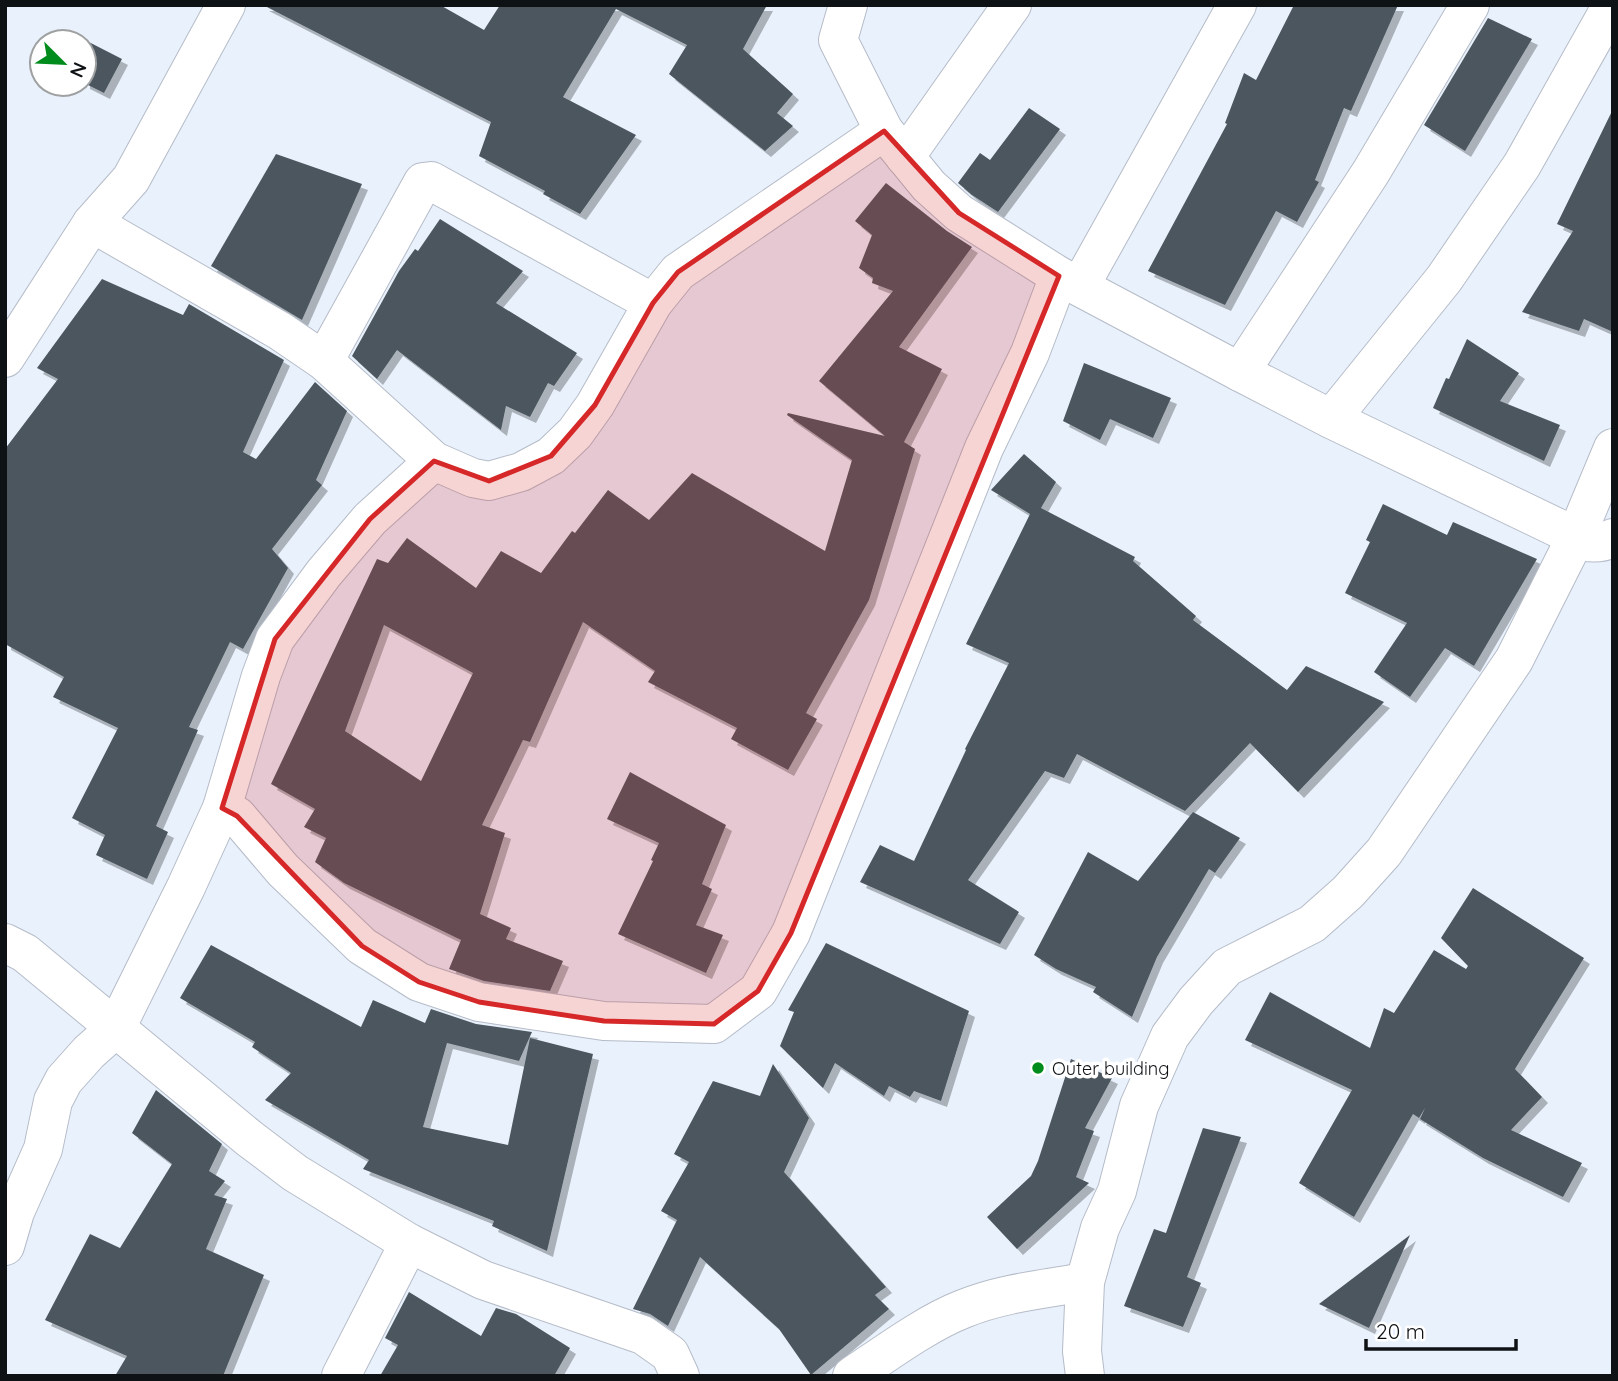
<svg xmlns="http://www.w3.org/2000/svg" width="1618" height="1381" font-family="Quicksand,sans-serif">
	<defs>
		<filter id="shadow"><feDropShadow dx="6" dy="6" stdDeviation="0" flood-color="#0004"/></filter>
	</defs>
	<rect width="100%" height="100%" fill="#e9f1fc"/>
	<!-- building -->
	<g fill="#4c575e" fill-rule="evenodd" filter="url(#shadow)">
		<path d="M 263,5 L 440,5 L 484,30 L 500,5 L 767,5 L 743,49 L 793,94 L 777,113 L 793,126 L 765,151 L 669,74 L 687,45 L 616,9 L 563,97 L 636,135 L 580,214 L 543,194 L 545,191 L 479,156 L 491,122 Z"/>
		<path d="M 1294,5 L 1398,5 L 1351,111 L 1344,108 L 1315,180 L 1319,182 L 1297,222 L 1276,211 L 1225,305 L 1148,271 L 1227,124 L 1225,123 L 1244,73 L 1256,80 Z"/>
		<path d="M 1488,18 L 1532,39 L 1465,151 L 1424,125 Z"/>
		<path d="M 81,38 L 122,59 L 104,93 L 84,83 L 84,42 L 78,42 Z"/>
		<path d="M 1029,108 L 1060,129 L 998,212 L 972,195 L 958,183 L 980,153 L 990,160 Z"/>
		<path d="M 1613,109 L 1613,332 L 1584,319 L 1579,331 L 1522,312 L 1573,231 L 1557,224 Z"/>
		<path d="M 276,154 L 362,184 L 302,320 L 211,266 Z"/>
		<path d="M 886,183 L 947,231 L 972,247 L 899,347 L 942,369 L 904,442 L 915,449 L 869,600 L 806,713 L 817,719 L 788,770 L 731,739 L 737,728 L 648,682 L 655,671 L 583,622 L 530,742 L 523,740 L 482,825 L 505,833 L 480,914 L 511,928 L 506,939 L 563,961 L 550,991 L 484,981 L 449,969 L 461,940 L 344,883 L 315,862 L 326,838 L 304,827 L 315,809 L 271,784 L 377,559 L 388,563 L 407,538 L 476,588 L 501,551 L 541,573 L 572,531 L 575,533 L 608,490 L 649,520 L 692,473 L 825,551 L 852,460 L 787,415 L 788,413 L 885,436 L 819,381 L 893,291 L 872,283 L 873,278 L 859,268 L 872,235 L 855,221 ZM 384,625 L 473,673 L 421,781 L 345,731 Z"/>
		<path d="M 440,219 L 523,271 L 496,303 L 577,353 L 554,386 L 548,383 L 530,417 L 506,406 L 501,430 L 397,350 L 377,379 L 352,356 L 399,271 L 415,249 L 418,251 Z"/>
		<path d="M 102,279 L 183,315 L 189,304 L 284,360 L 243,452 L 256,459 L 315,382 L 347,411 L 316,480 L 322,485 L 272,549 L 288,568 L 243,649 L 230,642 L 189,727 L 198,730 L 156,826 L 168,832 L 147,879 L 96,855 L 105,835 L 72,818 L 118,728 L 53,697 L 64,677 L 5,644 L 5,449 L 58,379 L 37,368 Z"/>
		<path d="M 1467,339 L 1519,373 L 1500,401 L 1560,425 L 1544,461 L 1433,408 L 1446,378 L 1449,379 Z"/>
		<path d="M 1084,363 L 1171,398 L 1153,438 L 1110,419 L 1100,440 L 1063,421 Z"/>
		<path d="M 1024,454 L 1056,482 L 1041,508 L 1135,557 L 1133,561 L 1196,616 L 1193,620 L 1287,690 L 1306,666 L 1384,702 L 1298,792 L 1250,743 L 1185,811 L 1077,754 L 1064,778 L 1045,771 L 968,880 L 1019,912 L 1000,944 L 860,882 L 880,845 L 914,861 L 966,750 L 965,749 L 1009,663 L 966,644 L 1030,514 L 991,490 Z"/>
		<path d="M 1383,504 L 1447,535 L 1453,522 L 1537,559 L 1474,666 L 1445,648 L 1410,697 L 1374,672 L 1407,623 L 1345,593 L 1370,542 L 1366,540 Z"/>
		<path d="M 630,772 L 726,825 L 702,884 L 712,889 L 696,925 L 723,935 L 706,973 L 618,934 L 653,861 L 651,860 L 659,843 L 607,819 Z"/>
		<path d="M 1193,812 L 1240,838 L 1215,873 L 1209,869 L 1157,957 L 1132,1017 L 1093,992 L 1096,987 L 1056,969 L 1034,955 L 1088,852 L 1138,881 Z"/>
		<path d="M 1473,888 L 1584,958 L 1515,1069 L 1542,1097 L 1511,1130 L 1582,1163 L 1563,1197 L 1483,1158 L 1420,1119 L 1425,1108 L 1419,1118 L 1413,1114 L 1354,1217 L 1299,1183 L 1352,1090 L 1245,1040 L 1270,992 L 1370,1048 L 1384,1008 L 1394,1013 L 1434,950 L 1466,969 L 1468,966 L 1441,938 Z"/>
		<path d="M 826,943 L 969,1011 L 941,1101 L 914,1091 L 910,1097 L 889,1086 L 884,1096 L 835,1063 L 823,1088 L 780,1046 L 794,1012 L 788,1010 Z"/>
		<path d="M 211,945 L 361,1027 L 373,1000 L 425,1023 L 431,1009 L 476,1024 L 532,1032 L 519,1061 L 447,1043 L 423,1127 L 508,1145 L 530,1038 L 593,1054 L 547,1251 L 492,1226 L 494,1221 L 363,1169 L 369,1160 L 265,1100 L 291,1073 L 252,1047 L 255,1042 L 180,998 Z"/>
		<path d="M 1071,1059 L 1112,1078 L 1085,1128 L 1094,1131 L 1076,1177 L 1089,1183 L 1017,1249 L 987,1217 L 1031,1176 L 1038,1161 Z"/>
		<path d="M 773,1064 L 809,1118 L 784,1172 L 886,1287 L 875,1295 L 889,1309 L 811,1375 L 779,1329 L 700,1257 L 668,1326 L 650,1314 L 633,1309 L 677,1220 L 661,1211 L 689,1162 L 674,1154 L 713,1081 L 760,1096 Z"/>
		<path d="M 156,1090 L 222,1144 L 209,1171 L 225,1181 L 214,1195 L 227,1199 L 206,1249 L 264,1275 L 223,1376 L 115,1376 L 127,1356 L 45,1320 L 90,1234 L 120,1248 L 172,1164 L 132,1133 Z"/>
		<path d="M 1203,1128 L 1241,1137 L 1187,1277 L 1201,1283 L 1183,1327 L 1124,1306 L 1154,1229 L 1166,1233 Z"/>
		<path d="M 1410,1235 L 1369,1328 L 1319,1304 Z"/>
		<path d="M 409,1292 L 481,1336 L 496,1308 L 516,1314 L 570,1348 L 554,1376 L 380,1376 L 398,1345 L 385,1338 Z"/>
	</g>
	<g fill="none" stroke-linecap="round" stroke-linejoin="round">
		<!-- street casing -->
		<g stroke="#b5bcc8" stroke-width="40">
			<g id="street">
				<path d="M 848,5 L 838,40 L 884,131 L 929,186 L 959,213 L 1059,276 L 1240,372 L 1331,419 L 1558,528 C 1576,540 1592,548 1613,538"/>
				<path d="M 905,157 L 1012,5"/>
				<path d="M 92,223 L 280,331 L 324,361 L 434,461 L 473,478 L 489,481 L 521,472 L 551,456 L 575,433 L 595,405 L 653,303 L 678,272 L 884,131"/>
				<path d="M 1080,286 L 1237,5"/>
				<path d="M 5,358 L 92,223 L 131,179 L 226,5"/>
				<path d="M 324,361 L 423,182 L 431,181 L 653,303"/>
				<path d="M 1240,372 L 1371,172 L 1470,5"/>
				<path d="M 1331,419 L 1444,279 L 1522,165 L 1612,5"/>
				<path d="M 222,808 L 237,816 L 283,870 L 362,946 L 419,982 L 479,1002 L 604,1021 L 714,1024 L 758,991 L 791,933 L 984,448 L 1030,353 L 1059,276"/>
				<path d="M 5,943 L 25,953 L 250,1139 L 295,1173 L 409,1243 L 483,1280 L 643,1335 L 670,1354 L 680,1376"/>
				<path d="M 5,1246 L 15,1212 L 43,1149 L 53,1101 L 64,1080 L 89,1052 L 116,1028 L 186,887 L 222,808 L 261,676 L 275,639 L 324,573 L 370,519 L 434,461"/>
				<path d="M 341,1376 L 409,1243"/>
				<path d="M 852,1376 C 885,1354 927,1323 963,1309 C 1002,1293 1045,1289 1085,1282"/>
				<path d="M 1085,1376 L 1082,1351 L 1085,1282 L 1100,1228 L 1117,1191 L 1139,1106 L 1170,1036 L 1196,1001 L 1227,967 L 1312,924 L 1348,892 L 1384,852 L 1514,660 L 1575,539 L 1613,448"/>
			</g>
		</g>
		<!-- street -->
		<use href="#street" stroke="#fff" stroke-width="38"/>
	</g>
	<!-- marked area -->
	<path fill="#d62828" fill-opacity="0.2" stroke="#d62828" stroke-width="5" stroke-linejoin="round" d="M 884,131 L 959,213 L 1059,276 L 791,933 L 758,991 L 714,1024 L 604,1021 L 479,1002 L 419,982 L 362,946 L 237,816 L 222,808 L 275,639 L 370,519 L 434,461 L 489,481 L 551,456 L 595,405 L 653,303 L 678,272 Z"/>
	<!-- markers -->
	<circle fill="#008c1c" stroke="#fff" stroke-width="2.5" cx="1038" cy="1068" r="7"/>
	<g text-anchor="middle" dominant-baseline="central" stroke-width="7" stroke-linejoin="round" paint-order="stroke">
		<!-- poi labels -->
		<g font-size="18" fill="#0f1215" stroke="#fff" text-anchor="start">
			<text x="1052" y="1068">Outer building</text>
		</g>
	</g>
	<!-- border -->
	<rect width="1618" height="1381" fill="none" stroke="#0f1215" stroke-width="14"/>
	<!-- north arrow -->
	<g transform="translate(63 63) rotate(114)"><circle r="33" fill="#ffffff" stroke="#9fa0a1" stroke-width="2"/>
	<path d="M0-5L12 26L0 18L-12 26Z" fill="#008c1c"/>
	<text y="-10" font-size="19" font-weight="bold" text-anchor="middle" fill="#0f1215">N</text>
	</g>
	<!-- scale -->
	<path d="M1366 1339v10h150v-10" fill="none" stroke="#0f1215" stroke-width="3.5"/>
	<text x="1376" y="1339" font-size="21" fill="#0f1215" stroke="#ffffff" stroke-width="5" paint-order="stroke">20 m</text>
</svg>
